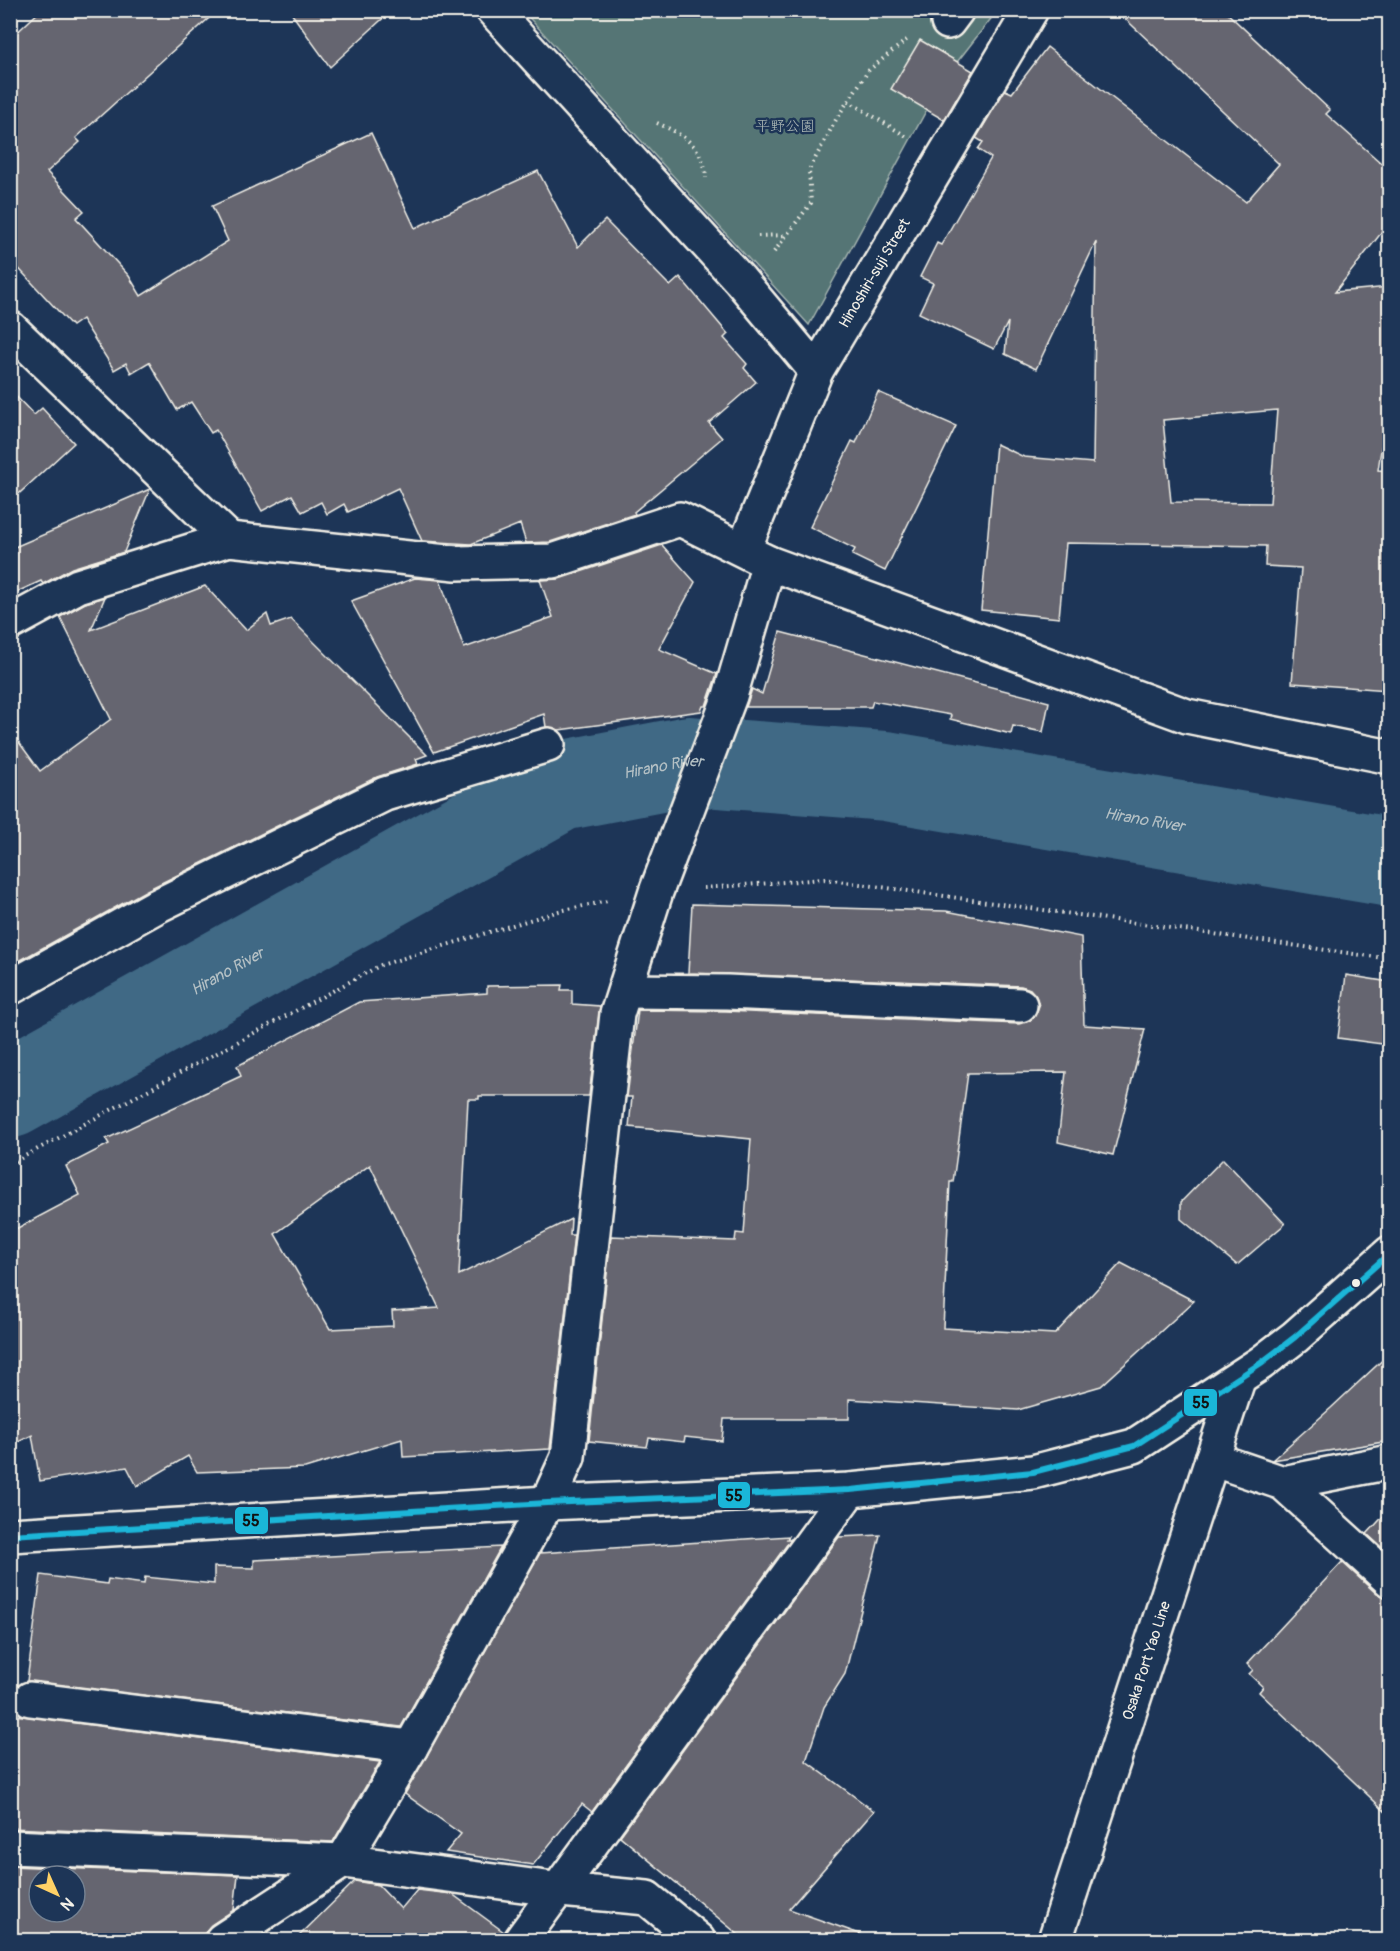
<svg xmlns="http://www.w3.org/2000/svg" width="1400" height="1951" font-family="Pangolin,'Klee One',sans-serif">
	<rect width="100%" height="100%" fill="#1d3557"/>
	<filter id="ink" filterUnits="userSpaceOnUse"><feTurbulence type="fractalNoise" baseFrequency=".0167" numOctaves="2"/><feDisplacementMap in="SourceGraphic" scale="12" xChannelSelector="R" yChannelSelector="G"/><feConvolveMatrix kernelMatrix="1 2 1 2 8 2 1 2 1" color-interpolation-filters="sRGB"/></filter>
	<g filter="url(#ink)">
		<!-- green -->
		<path fill="#547575" stroke="#a4b3ae" stroke-width="1.5" d="M 523,11 L 997,11 L 943,80 L 809,325 Z"/>
		<g fill="none" stroke-linecap="round" stroke-linejoin="round">
			<!-- river -->
			<path stroke="#3f6985" stroke-width="90" id="s1" d="M 10,1093 L 560,786 L 690,761 L 886,776 L 1390,862"/>
		</g>
		<!-- building -->
		<g fill="#65656f" stroke="#f4f1e8" stroke-width="1.5" fill-rule="evenodd">
			<path d="M 41,10 L 218,10 L 76,138 L 80,142 L 47,172 L 84,211 L 76,218 L 129,276 L 141,296 L 228,241 L 212,206 L 371,133 L 415,228 L 538,171 L 578,247 L 605,220 L 670,286 L 680,277 L 728,334 L 724,338 L 747,364 L 744,368 L 756,382 L 709,423 L 722,438 L 634,512 L 635,514 L 550,542 L 526,543 L 520,524 L 471,544 L 422,541 L 398,488 L 348,512 L 344,504 L 327,514 L 321,502 L 302,512 L 292,495 L 262,511 L 216,430 L 211,433 L 191,402 L 177,410 L 149,362 L 131,373 L 126,363 L 114,370 L 82,319 L 72,326 L 10,259 L 10,39 Z"/>
			<path d="M 289,10 L 392,10 L 330,67 Z"/>
			<path d="M 1116,10 L 1224,10 L 1330,110 L 1326,114 L 1389,170 L 1389,223 L 1335,292 L 1389,287 L 1389,397 L 1378,470 L 1389,471 L 1389,690 L 1292,683 L 1301,568 L 1265,566 L 1266,546 L 1066,543 L 1059,618 L 981,610 L 996,444 L 1024,457 L 1093,463 L 1096,242 L 1036,369 L 1005,354 L 1008,322 L 994,349 L 919,313 L 933,283 L 920,277 L 937,243 L 941,245 L 991,158 L 978,149 L 983,142 L 976,138 L 1005,90 L 1012,93 L 1047,47 L 1246,202 L 1279,164 ZM 1277,410 L 1270,503 L 1171,502 L 1163,420 Z"/>
			<path d="M 920,40 L 973,71 L 944,120 L 891,89 Z"/>
			<path d="M 10,390 L 34,415 L 42,408 L 74,443 L 10,502 Z"/>
			<path d="M 878,392 L 956,426 L 885,571 L 852,555 L 855,549 L 810,527 L 852,441 L 856,443 Z"/>
			<path d="M 150,489 L 124,552 L 72,568 L 43,584 L 41,581 L 10,595 L 10,549 Z"/>
			<path d="M 662,545 L 695,582 L 659,649 L 717,674 L 706,706 L 703,706 L 701,711 L 559,730 L 546,727 L 544,714 L 434,752 L 351,601 L 415,578 L 440,580 L 464,648 L 553,617 L 540,580 L 559,579 Z"/>
			<path d="M 205,586 L 246,630 L 267,614 L 271,626 L 291,619 L 427,755 L 416,759 L 418,764 L 377,777 L 147,890 L 10,966 L 10,730 L 40,771 L 111,719 L 60,617 L 85,603 L 105,597 L 91,630 Z"/>
			<path d="M 780,632 L 1049,702 L 1043,732 L 1013,726 L 1011,734 L 950,719 L 951,715 L 873,701 L 871,707 L 746,707 L 752,689 L 762,694 Z"/>
			<path d="M 692,904 L 946,911 L 1081,937 L 1084,1025 L 1145,1029 L 1113,1155 L 1058,1142 L 1066,1072 L 968,1073 L 953,1182 L 950,1182 L 943,1328 L 1055,1334 L 1121,1263 L 1194,1301 L 1101,1386 L 1018,1410 L 849,1399 L 849,1419 L 724,1419 L 722,1441 L 685,1437 L 684,1442 L 649,1438 L 647,1447 L 589,1441 L 611,1236 L 735,1241 L 736,1233 L 744,1234 L 751,1139 L 629,1127 L 632,1097 L 627,1097 L 638,1010 L 726,1011 L 1019,1024 L 1029,1021 L 1035,1016 L 1039,1006 L 1036,996 L 1030,989 L 1021,986 L 688,973 Z"/>
			<path d="M 1346,975 L 1389,982 L 1389,1045 L 1338,1038 Z"/>
			<path d="M 562,985 L 561,990 L 572,990 L 572,1004 L 600,1006 L 589,1096 L 479,1096 L 479,1099 L 468,1099 L 459,1275 L 571,1219 L 570,1235 L 574,1235 L 550,1449 L 403,1457 L 402,1439 L 305,1468 L 197,1472 L 188,1456 L 137,1486 L 127,1467 L 40,1481 L 32,1435 L 10,1446 L 10,1232 L 80,1195 L 66,1166 L 109,1144 L 106,1139 L 241,1076 L 237,1066 L 359,1002 L 487,993 L 487,986 ZM 370,1165 L 439,1308 L 392,1311 L 393,1326 L 330,1329 L 275,1234 Z"/>
			<path d="M 1223,1159 L 1285,1224 L 1237,1265 L 1181,1219 L 1181,1202 Z"/>
			<path d="M 1389,1354 L 1389,1441 L 1272,1460 L 1331,1408 Z"/>
			<path d="M 1389,1510 L 1389,1554 L 1367,1534 Z"/>
			<path d="M 880,1535 L 845,1674 L 824,1707 L 806,1761 L 874,1811 L 789,1909 L 860,1934 L 859,1941 L 746,1941 L 620,1836 L 839,1537 Z"/>
			<path d="M 789,1536 L 787,1539 L 791,1539 L 592,1812 L 582,1804 L 533,1865 L 446,1852 L 461,1834 L 405,1794 L 540,1553 Z"/>
			<path d="M 501,1547 L 401,1727 L 27,1681 L 41,1575 L 107,1584 L 108,1579 L 144,1584 L 145,1577 L 214,1584 L 214,1567 L 254,1568 L 254,1560 Z"/>
			<path d="M 1342,1562 L 1377,1594 L 1389,1598 L 1389,1815 L 1259,1692 L 1263,1687 L 1249,1674 L 1253,1670 L 1247,1664 Z"/>
			<path d="M 10,1715 L 23,1716 L 380,1762 L 333,1842 L 10,1828 Z"/>
			<path d="M 10,1866 L 238,1875 L 234,1910 L 211,1925 L 206,1931 L 203,1941 L 10,1941 ZM 39,1876 L 75,1876 L 75,1912 L 39,1912 Z"/>
			<path d="M 355,1881 L 378,1885 L 401,1909 L 417,1890 L 452,1894 L 504,1932 L 503,1941 L 294,1941 Z"/>
		</g>
		<g fill="none" stroke-linecap="round" stroke-linejoin="round">
			<!-- minor casing -->
			<g stroke="#f4f1e8" stroke-width="38">
				<g id="minor">
					<path d="M 493,10 L 740,280 L 816,371"/>
					<path d="M 948,22 L 957,10"/>
					<path d="M 10,328 L 229,539"/>
					<path id="s2" d="M 744,549 L 816,371 L 1031,10"/>
					<path d="M 10,623 L 78,586 L 229,539 L 456,563 L 553,561 L 680,519 L 769,563 L 1187,716 L 1390,757"/>
					<path d="M 10,988 L 155,907 L 385,794 L 548,745"/>
					<path d="M 625,991 L 727,992 L 1020,1005"/>
					<path d="M 1212,1459 L 1283,1483 L 1390,1580"/>
					<path d="M 1283,1483 L 1390,1462"/>
					<path d="M 30,1699 L 411,1747"/>
					<path d="M 10,1847 L 343,1861 L 561,1890 L 647,1898 L 698,1940"/>
					<path d="M 222,1940 L 343,1861 L 411,1747 L 547,1503 L 568,1457 L 617,1014 L 656,892 L 730,696 L 769,563"/>
					<path d="M 521,1940 L 850,1490"/>
				</g>
			</g>
			<!-- major casing -->
			<g stroke="#f4f1e8" stroke-width="38">
				<g id="major">
					<path id="s3" d="M 1055,1940 L 1238,1380"/>
				</g>
			</g>
			<!-- highway casing -->
			<g stroke="#f4f1e8" stroke-width="38">
				<path id="highway" d="M 10,1535 L 547,1503 L 850,1490 L 1033,1472 L 1134,1446 L 1261,1363 L 1295,1337 L 1390,1253"/>
			</g>
			<!-- path -->
			<g stroke="#f4f1e8" stroke-width="4" stroke-dasharray="1.5 4.5" stroke-linecap="butt">
				<path d="M 848,101 L 906,136"/>
				<path d="M 657,123 C 682,134 705,147 706,178"/>
				<path d="M 758,236 L 788,235"/>
				<path d="M 774,252 L 811,203 L 809,170 L 838,116 L 869,70 L 909,38"/>
				<path d="M 704,888 L 824,879 L 1390,959"/>
				<path d="M 10,1164 L 381,965 L 559,911 L 608,901"/>
			</g>
			<!-- minor -->
			<use href="#minor" stroke="#1d3557" stroke-width="33"/>
			<!-- major -->
			<use href="#major" stroke="#1d3557" stroke-width="33"/>
			<!-- highway -->
			<use href="#highway" stroke="#1d3557" stroke-width="33"/>
			<!-- bus-1 casing -->
			<g stroke="#1d3557" stroke-width="10">
				<path id="bus-1" d="M 10,1535 L 547,1503 L 850,1490 L 1033,1472 L 1134,1446 L 1261,1363 L 1295,1337 L 1390,1253"/>
			</g>
			<!-- bus-1 -->
			<use href="#bus-1" stroke="#1ab6d8" stroke-width="6"/>
		</g>
	</g>
	<!-- markers -->
	<circle fill="#f4f1e8" stroke="#1d3557" stroke-width="2" cx="1356" cy="1283" r="5"/>
	<g text-anchor="middle" dominant-baseline="central" stroke-width="5" stroke-linejoin="round" paint-order="stroke">
		<!-- park labels -->
		<g font-size="15" fill="#b4bfba" stroke="#1d3557">
			<text x="785" y="126">平野公園</text>
		</g>
		<!-- street labels -->
		<g font-size="15" fill="#f4f1e8" stroke="#1d3557">
			<text stroke="none"><textPath href="#s2" startOffset="306">Hinoshiri-suji Street</textPath></text>
			<text stroke="none"><textPath href="#s3" startOffset="294">Osaka Port Yao Line</textPath></text>
		</g>
		<!-- water labels -->
		<g font-size="16" font-style="italic" fill="#b5c1c5" stroke="#1d3557">
			<text stroke="none"><textPath href="#s1" startOffset="735">Hirano River</textPath></text>
			<text stroke="none"><textPath href="#s1" startOffset="1221">Hirano River</textPath></text>
			<text stroke="none"><textPath href="#s1" startOffset="249">Hirano River</textPath></text>
		</g>
	</g>
	<g stroke="#1d3557" stroke-width="2">
		<rect x="1183" y="1388" width="35" height="29" rx="6" fill="#1ab6d8"/>
		<rect x="717" y="1481" width="34" height="28" rx="6" fill="#1ab6d8"/>
		<rect x="234" y="1506" width="35" height="29" rx="6" fill="#1ab6d8"/>
	</g>
	<g font-size="16" text-anchor="middle" font-weight="bold" fill="#111">
		<text x="1201" y="1408">55</text>
		<text x="734" y="1501">55</text>
		<text x="251" y="1526">55</text>
	</g>
	<!-- margin -->
	<rect width="1400" height="1951" fill="none" stroke="#1d3557" stroke-width="36"/>
	<rect x="18" y="18" width="1364" height="1915" fill="none" stroke="#f4f1e8" stroke-width="2" filter="url(#ink)"/>
	<!-- north arrow -->
	<g transform="translate(57 1894) rotate(135)"><circle r="28" fill="#1d3557" stroke="#738091" stroke-width="1.5"/>
	<path d="M0-4.5L10 22L0 15L-10 22Z" fill="#ffd166"/>
	<text y="-9" font-size="16" font-weight="bold" text-anchor="middle" fill="#f4f1e8">N</text>
	</g>
</svg>
